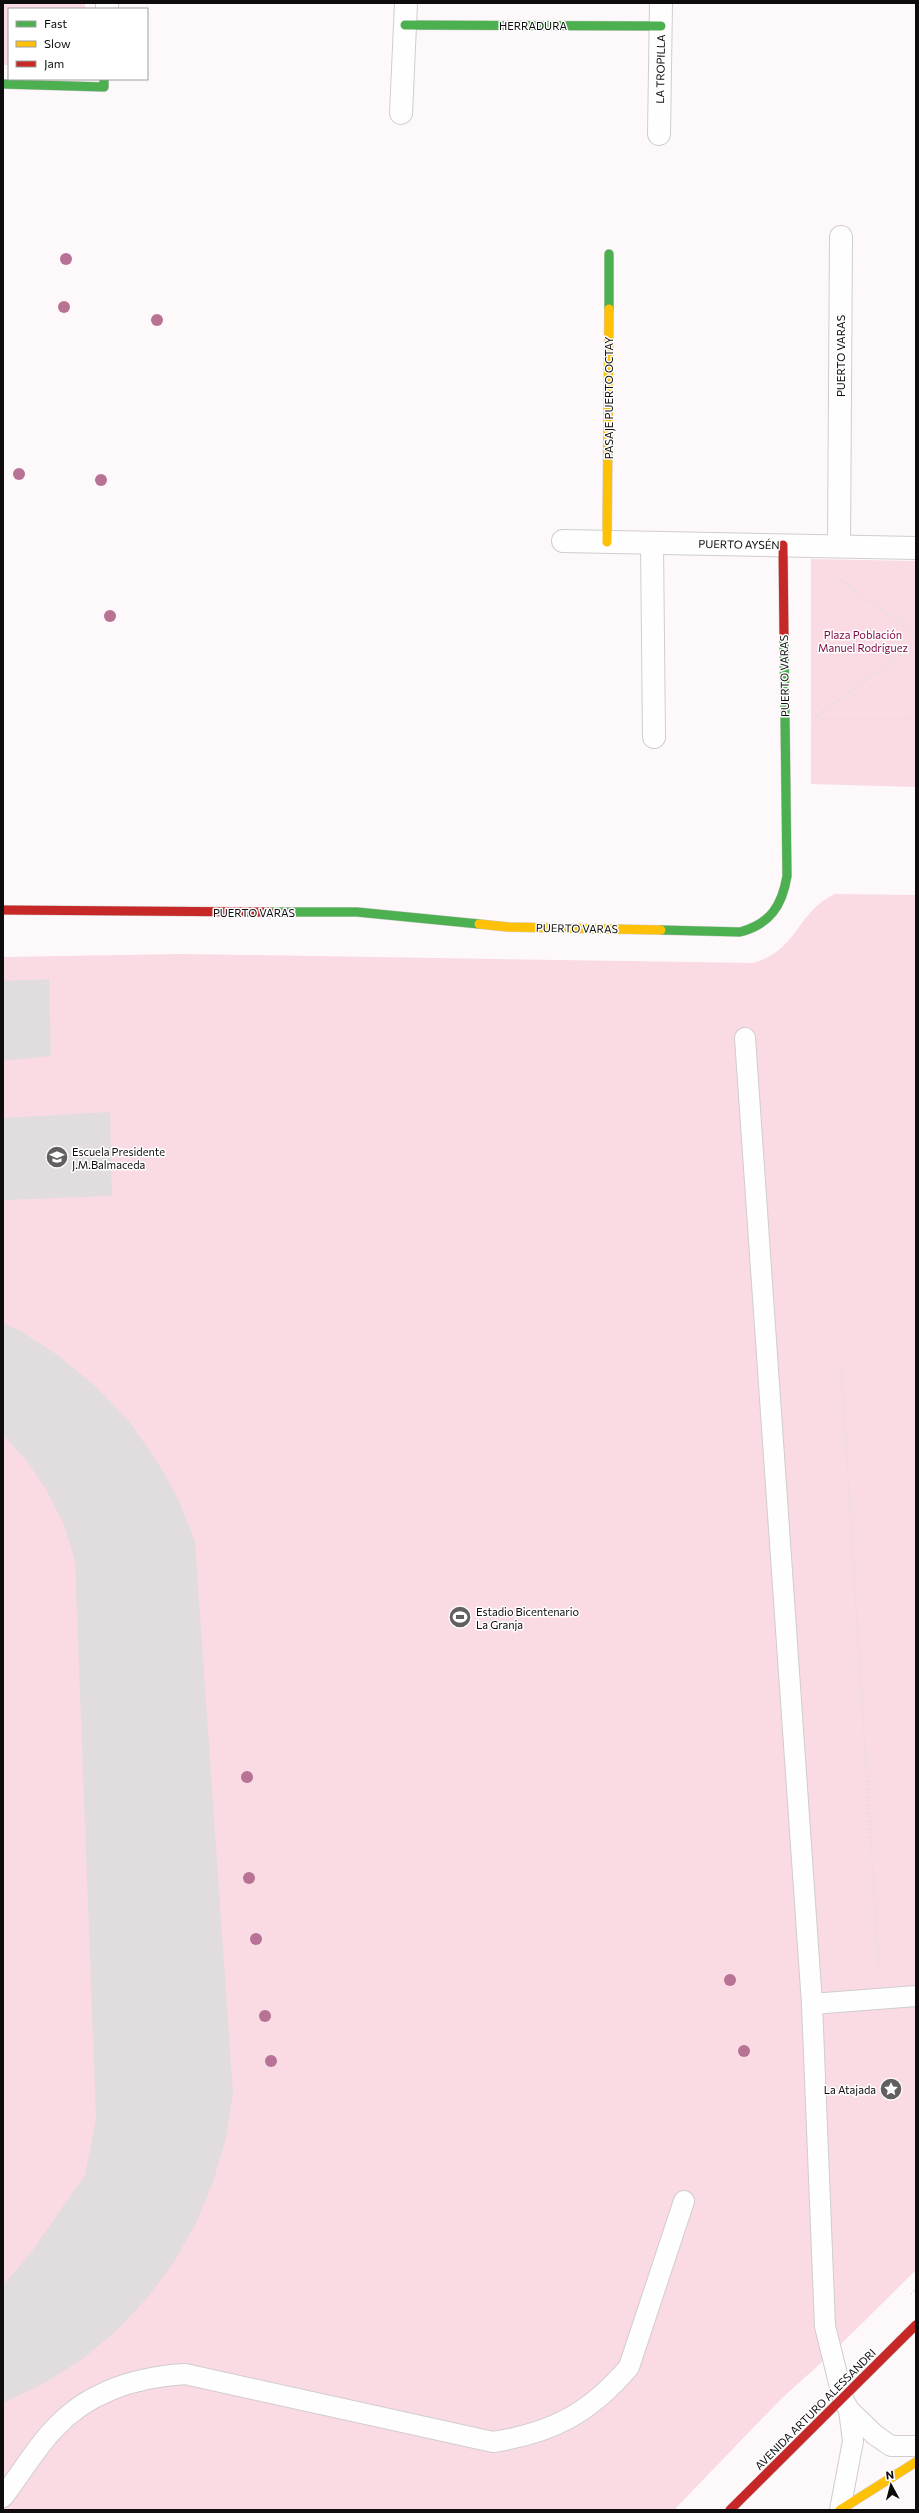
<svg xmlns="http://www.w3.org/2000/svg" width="919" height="2513" font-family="Commissioner,sans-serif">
	<rect width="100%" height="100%" fill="#fdf8fa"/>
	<!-- green -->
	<g fill="#fadae3">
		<path d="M 3,3 L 85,3 L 85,9 L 9,9 L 9,65 L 3,65 Z"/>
		<path d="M 811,559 L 916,561 L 916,787 L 811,784 Z"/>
		<path d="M 835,894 L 916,895 L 916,2270 L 832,2353 L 780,2400 L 674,2510 L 3,2510 L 3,957 L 183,954 L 753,963 C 799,950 796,912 835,894 Z"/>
	</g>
	<!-- building -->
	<g fill="#e1ddde">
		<path d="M 49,979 L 51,1056 L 3,1061 L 3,981 Z"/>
		<path d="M 110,1112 L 112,1196 L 3,1200 L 3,1118 Z"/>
		<path d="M 3,1323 L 20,1331 L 59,1356 L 95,1386 L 127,1419 L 155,1458 L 178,1498 L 195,1542 L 233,2093 L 226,2138 L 213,2182 L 196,2223 L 174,2262 L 147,2298 L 116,2331 L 81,2360 L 43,2384 L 3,2403 L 3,2285 L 30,2254 L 85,2175 L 96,2118 L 75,1561 L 64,1525 L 47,1491 L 26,1460 L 3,1435 Z"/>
	</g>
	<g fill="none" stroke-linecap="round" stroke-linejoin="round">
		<!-- lane casing -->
		<g stroke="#d0cdce" stroke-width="22">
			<g id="lane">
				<path d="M 745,1038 L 812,2004 L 825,2326 L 843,2399 L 849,2410 L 875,2435 L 891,2446 L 916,2446"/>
				<path d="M 812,2004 L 916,1996"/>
				<path d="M 3,2497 C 20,2475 35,2449 54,2429 C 88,2392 136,2377 185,2374 L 493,2442 C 552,2433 590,2413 629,2367 L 684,2201"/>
				<path d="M 840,2510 L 853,2441 L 849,2410"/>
			</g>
		</g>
		<!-- street casing -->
		<g stroke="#d0cdce" stroke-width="24">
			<g id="street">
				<path d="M 107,9 L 107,3"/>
				<path d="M 401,113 L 406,3"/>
				<path d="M 659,134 L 661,3"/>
				<path d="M 563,541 L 916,548"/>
				<path d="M 652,543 L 654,737"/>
				<path d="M 839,546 L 841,237"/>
			</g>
		</g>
		<!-- fast casing -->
		<g stroke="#d0cdce" stroke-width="10">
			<g id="fast">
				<path d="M 405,25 L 661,26"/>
				<path d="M 3,84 L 104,87 L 104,79"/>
				<path d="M 609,309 L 609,254"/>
				<path d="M 269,912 L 357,912 L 479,924"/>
				<path d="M 661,930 L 740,932 C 770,924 782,906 787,876 L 784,637"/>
			</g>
		</g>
		<!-- slow casing -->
		<g stroke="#d0cdce" stroke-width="10">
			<g id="slow">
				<path d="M 607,542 L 609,309"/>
				<path d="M 479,924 L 508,927 L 661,930"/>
				<path d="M 840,2510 L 916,2462"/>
			</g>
		</g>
		<!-- jam casing -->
		<g stroke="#d0cdce" stroke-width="10">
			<g id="jam">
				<path d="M 783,545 L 784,637"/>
				<path d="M 3,910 L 269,912"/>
				<path d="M 730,2510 L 916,2325"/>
			</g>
		</g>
		<!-- path -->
		<g stroke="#dedede" stroke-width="2.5" stroke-dasharray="1 3" stroke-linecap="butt">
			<path d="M 838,578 L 916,635"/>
			<path d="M 816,716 L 916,644"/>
			<path d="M 815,720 L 916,719"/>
			<path d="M 841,1365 L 879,1970"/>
			<path d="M 911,2294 L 916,2289"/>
		</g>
		<!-- lane -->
		<use href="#lane" stroke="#fffefe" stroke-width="20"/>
		<!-- street -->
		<use href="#street" stroke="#fffefe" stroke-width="22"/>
		<!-- fast -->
		<use href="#fast" stroke="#4caf50" stroke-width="9"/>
		<!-- slow -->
		<use href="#slow" stroke="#ffc107" stroke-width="9"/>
		<!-- jam -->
		<use href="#jam" stroke="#c62828" stroke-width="9"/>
	</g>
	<!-- trees -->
	<g fill="#b77294">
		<circle cx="66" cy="259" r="6"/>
		<circle cx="64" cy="307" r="6"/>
		<circle cx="157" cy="320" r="6"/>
		<circle cx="19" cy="474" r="6"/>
		<circle cx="101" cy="480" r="6"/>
		<circle cx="110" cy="616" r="6"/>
		<circle cx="247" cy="1777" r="6"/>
		<circle cx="249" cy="1878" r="6"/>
		<circle cx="256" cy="1939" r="6"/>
		<circle cx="730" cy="1980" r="6"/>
		<circle cx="265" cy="2016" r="6"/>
		<circle cx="744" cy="2051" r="6"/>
		<circle cx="271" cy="2061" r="6"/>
	</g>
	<!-- icons -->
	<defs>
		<g id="school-disc" transform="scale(1.15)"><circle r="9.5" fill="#625f5f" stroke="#fff"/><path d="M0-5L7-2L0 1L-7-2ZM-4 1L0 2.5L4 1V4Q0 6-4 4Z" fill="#fff"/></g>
		<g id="stadium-disc" transform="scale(1.15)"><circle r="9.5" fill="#625f5f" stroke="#fff"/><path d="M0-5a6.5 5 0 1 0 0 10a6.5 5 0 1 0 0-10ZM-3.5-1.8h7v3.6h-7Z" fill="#fff"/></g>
		<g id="sight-disc" transform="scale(1.15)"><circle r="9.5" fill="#625f5f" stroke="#fff"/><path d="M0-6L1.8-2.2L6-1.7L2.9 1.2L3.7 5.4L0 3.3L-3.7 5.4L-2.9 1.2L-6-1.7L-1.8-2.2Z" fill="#fff"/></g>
	</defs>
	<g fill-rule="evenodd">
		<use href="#school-disc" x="57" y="1157"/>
		<use href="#stadium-disc" x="460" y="1617"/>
		<use href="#sight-disc" x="891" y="2089"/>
	</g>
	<g text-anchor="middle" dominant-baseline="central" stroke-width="3" stroke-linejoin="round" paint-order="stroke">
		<!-- street labels -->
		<g font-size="11" fill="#0e0c0c" stroke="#fff">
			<text x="533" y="25">HERRADURA</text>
			<text transform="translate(660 69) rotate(-89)">LA TROPILLA</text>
			<text transform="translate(840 356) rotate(-90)">PUERTO VARAS</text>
			<text transform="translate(608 398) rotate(-90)">PASAJE PUERTO OCTAY</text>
			<text transform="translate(739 544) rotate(1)">PUERTO AYSÉN</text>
			<text transform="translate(784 676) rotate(-91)">PUERTO VARAS</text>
			<text x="254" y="912">PUERTO VARAS</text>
			<text transform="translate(577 928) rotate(1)">PUERTO VARAS</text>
			<text transform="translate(815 2409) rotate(-45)">AVENIDA ARTURO ALESSANDRI</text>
		</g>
		<!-- park labels -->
		<g font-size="11" fill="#7d0540" stroke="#fff">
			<text x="863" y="634">Plaza Población<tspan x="863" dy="13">Manuel Rodríguez</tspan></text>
		</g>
		<!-- poi labels -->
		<g font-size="11" fill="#0e0c0c" stroke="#fff" text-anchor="start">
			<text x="72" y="1151">Escuela Presidente<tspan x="72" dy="13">J.M.Balmaceda</tspan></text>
			<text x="476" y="1611">Estadio Bicentenario<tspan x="476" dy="13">La Granja</tspan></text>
			<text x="876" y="2089" text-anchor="end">La Atajada</text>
		</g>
	</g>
	<!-- border -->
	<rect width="919" height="2513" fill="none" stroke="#0e0c0c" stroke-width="8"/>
	<!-- legend -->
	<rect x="8" y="8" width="140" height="72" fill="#ffffff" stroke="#9f9e9e"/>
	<rect x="16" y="21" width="20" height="6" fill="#4caf50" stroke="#9f9e9e"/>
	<text x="44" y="28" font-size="12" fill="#0e0c0c">Fast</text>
	<rect x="16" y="41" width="20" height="6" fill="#ffc107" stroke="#9f9e9e"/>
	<text x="44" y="48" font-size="12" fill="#0e0c0c">Slow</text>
	<rect x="16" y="61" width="20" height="6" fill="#c62828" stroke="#9f9e9e"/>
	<text x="44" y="68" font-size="12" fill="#0e0c0c">Jam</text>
	<!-- north arrow -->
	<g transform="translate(891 2485) rotate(353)" stroke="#ffffff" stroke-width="3" paint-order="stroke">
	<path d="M0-3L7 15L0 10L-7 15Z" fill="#0e0c0c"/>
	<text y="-6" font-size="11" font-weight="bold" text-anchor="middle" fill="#0e0c0c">N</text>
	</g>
</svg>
